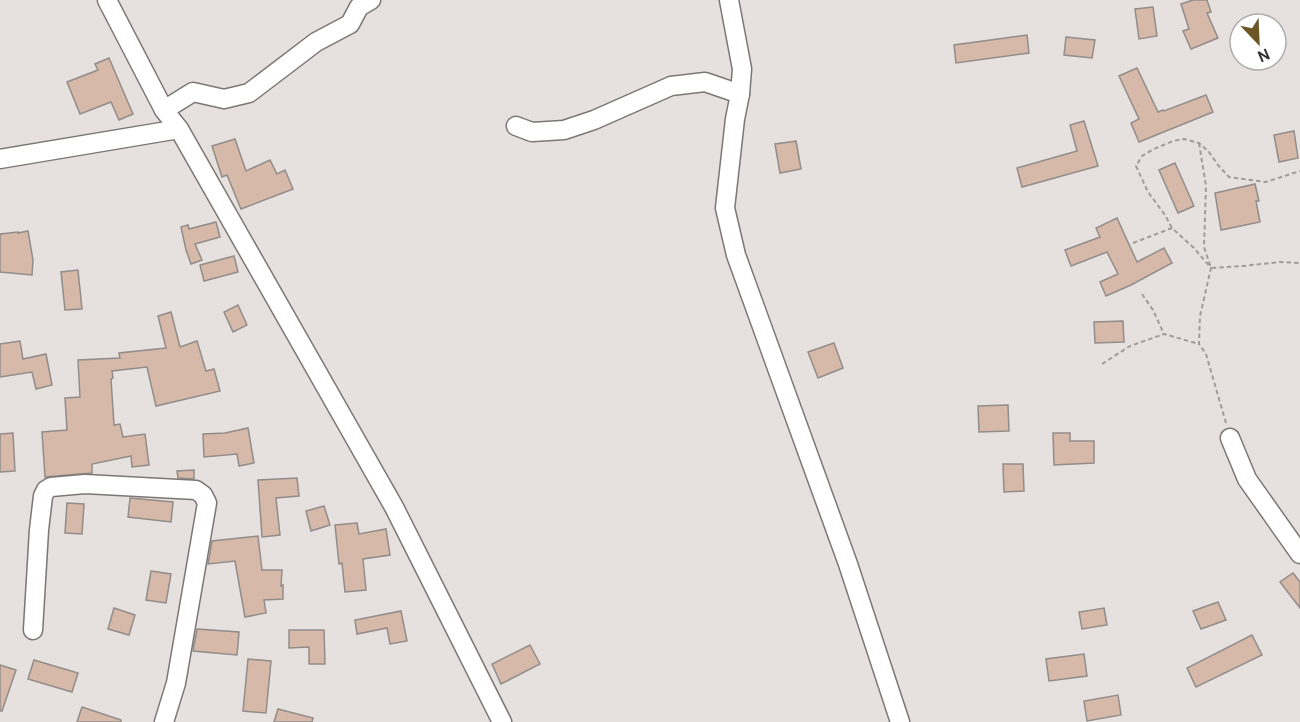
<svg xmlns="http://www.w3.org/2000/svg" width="1300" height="722" font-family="Cabin,sans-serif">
	<rect width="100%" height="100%" fill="#e6e0de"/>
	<!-- building -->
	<g fill="#d6b9a8" stroke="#928d8a" stroke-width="1.5">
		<path d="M 1193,0 L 1207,0 L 1211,12 L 1207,13 L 1218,38 L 1191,49 L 1183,31 L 1189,29 L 1181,4 Z"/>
		<path d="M 1153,7 L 1157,36 L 1139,39 L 1135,9 Z"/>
		<path d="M 1027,35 L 1029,53 L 956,63 L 954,45 Z"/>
		<path d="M 1066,37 L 1095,40 L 1092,58 L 1064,55 Z"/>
		<path d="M 109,58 L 133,114 L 119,120 L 111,102 L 80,114 L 67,82 L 98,70 L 95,64 Z"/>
		<path d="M 1137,68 L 1158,112 L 1163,110 L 1164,111 L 1206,95 L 1213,112 L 1139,142 L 1131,123 L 1139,119 L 1119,76 Z"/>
		<path d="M 1084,121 L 1098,166 L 1022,187 L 1017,168 L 1077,151 L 1070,125 Z"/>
		<path d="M 1294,131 L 1298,158 L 1279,162 L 1274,135 Z"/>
		<path d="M 235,139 L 246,171 L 270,160 L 277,174 L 285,170 L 293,189 L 241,209 L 227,175 L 222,177 L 212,146 Z"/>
		<path d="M 796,141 L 801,169 L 780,173 L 775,144 Z"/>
		<path d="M 1175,163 L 1194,206 L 1178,213 L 1159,170 Z"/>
		<path d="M 1255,184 L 1259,201 L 1256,201 L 1260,222 L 1221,230 L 1215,193 Z"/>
		<path d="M 1117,218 L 1137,262 L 1164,248 L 1172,263 L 1131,285 L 1106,296 L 1100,282 L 1118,274 L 1107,252 L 1071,266 L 1065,250 L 1100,237 L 1096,228 Z"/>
		<path d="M 216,222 L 220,237 L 195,244 L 202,260 L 191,264 L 186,250 L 181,227 L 188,225 L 189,229 Z"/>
		<path d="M 28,231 L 33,260 L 32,275 L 0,272 L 0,234 L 18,232 L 18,233 Z"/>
		<path d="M 234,256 L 238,272 L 204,281 L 200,265 Z"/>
		<path d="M 78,270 L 82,309 L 65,310 L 61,272 Z"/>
		<path d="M 238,305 L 247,325 L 233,332 L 224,312 Z"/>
		<path d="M 171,312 L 180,347 L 197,341 L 206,371 L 214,369 L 220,391 L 156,406 L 147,367 L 112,371 L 113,378 L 111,379 L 114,425 L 120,424 L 123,437 L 145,434 L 149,465 L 132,467 L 131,456 L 92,464 L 92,473 L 45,477 L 42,432 L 67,430 L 65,398 L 80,397 L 78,360 L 120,358 L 119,353 L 166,348 L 158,316 Z"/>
		<path d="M 1123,321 L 1124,342 L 1095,343 L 1094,322 Z"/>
		<path d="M 20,341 L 23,359 L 46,354 L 52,385 L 36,389 L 32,372 L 0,377 L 0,344 Z"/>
		<path d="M 834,343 L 843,368 L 818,378 L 808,352 Z"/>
		<path d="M 1008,405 L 1009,431 L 979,432 L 978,406 Z"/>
		<path d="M 248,428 L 254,463 L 239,466 L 237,454 L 204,457 L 203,434 L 225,433 Z"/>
		<path d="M 13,433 L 15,471 L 0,472 L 0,434 Z"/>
		<path d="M 1053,433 L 1070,433 L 1070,441 L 1094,441 L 1094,463 L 1054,465 Z"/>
		<path d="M 1003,464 L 1023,464 L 1024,491 L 1004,492 Z"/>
		<path d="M 194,470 L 194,479 L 178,478 L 177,471 Z"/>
		<path d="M 297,478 L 299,496 L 276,498 L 280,535 L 262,537 L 258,480 Z"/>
		<path d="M 130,498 L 173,502 L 171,522 L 128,517 Z"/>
		<path d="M 67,503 L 84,504 L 82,534 L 65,533 Z"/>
		<path d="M 324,506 L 330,525 L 311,531 L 306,511 Z"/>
		<path d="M 357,523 L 359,534 L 386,529 L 390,555 L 363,559 L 366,590 L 345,592 L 342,563 L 339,564 L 335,525 Z"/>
		<path d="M 258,536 L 262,570 L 282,570 L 281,586 L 283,585 L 283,599 L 264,600 L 266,613 L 245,617 L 235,561 L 208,564 L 212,541 Z"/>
		<path d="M 151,571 L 171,574 L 166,603 L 146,600 Z"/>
		<path d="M 1293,573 L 1300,582 L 1300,608 L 1280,582 Z"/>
		<path d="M 1218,602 L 1226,620 L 1201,629 L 1193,611 Z"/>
		<path d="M 114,608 L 135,615 L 129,635 L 108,629 Z"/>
		<path d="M 1104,608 L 1107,625 L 1082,629 L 1079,612 Z"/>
		<path d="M 401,611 L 407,641 L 390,644 L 387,628 L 357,634 L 355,620 Z"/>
		<path d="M 197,629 L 239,632 L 237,655 L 193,651 Z"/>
		<path d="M 289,630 L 324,630 L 325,664 L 309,664 L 309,647 L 289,648 Z"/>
		<path d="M 1252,635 L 1262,655 L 1196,687 L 1187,668 Z"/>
		<path d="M 530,645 L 540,664 L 501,684 L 492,664 Z"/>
		<path d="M 1084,654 L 1087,676 L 1049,681 L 1046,659 Z"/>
		<path d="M 248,659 L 271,661 L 266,713 L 243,711 Z"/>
		<path d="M 34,660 L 78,673 L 72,692 L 28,679 Z"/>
		<path d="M 0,665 L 16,670 L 2,711 L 0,711 Z"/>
		<path d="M 1118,695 L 1121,715 L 1087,721 L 1084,701 Z"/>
		<path d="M 82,707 L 121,720 L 121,722 L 77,722 Z"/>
		<path d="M 278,709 L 313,718 L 312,722 L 274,722 Z"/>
	</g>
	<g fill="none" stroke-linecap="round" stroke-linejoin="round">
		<!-- minor casing -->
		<g stroke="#7c7775" stroke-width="21">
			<g id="minor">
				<path d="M 107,0 L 164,110 L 179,129 L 394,507 L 502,722"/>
				<path d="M 729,0 L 742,69 L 740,94 L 735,119 L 725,208 L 736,255 L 848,564 L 900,722"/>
				<path d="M 164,110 L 193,92 L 224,99 L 249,93 L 316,42 L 350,24 L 359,7 L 371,0"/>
				<path d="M 516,126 L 532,132 L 564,130 L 594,120 L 671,86 L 705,82 L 740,94"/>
				<path d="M 0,159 L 179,129"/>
				<path d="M 1230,438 L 1247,479 L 1300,554"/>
				<path d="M 33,630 L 39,530 L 43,496 L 46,490 L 51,487 L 85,484 L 196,490 L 203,495 L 207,503 L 176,683 L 164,722"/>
			</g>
		</g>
		<!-- path -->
		<g stroke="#a19c9a" stroke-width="2" stroke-dasharray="4.5 3" stroke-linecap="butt">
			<path d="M 1199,143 L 1206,186 L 1204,247 L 1211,268 L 1243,266 L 1280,262 L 1300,263"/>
			<path d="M 1133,243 L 1172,228"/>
			<path d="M 1142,294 L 1153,310 L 1164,334"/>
			<path d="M 1102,364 L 1130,346 L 1164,334 L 1199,344"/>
			<path d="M 1226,423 L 1206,354 L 1199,344 L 1200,316 L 1211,268 L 1194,248 L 1172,228 L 1165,215 L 1148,192 L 1136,166 L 1142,156 L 1154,149 L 1173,141 L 1184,139 L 1199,143 L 1209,152 L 1218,165 L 1229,177 L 1266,182 L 1300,171"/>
		</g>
		<!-- minor -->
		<use href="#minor" stroke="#fff" stroke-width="18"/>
	</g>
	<!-- north arrow -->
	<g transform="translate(1258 42) rotate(157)"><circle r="28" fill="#ffffff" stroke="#aeadad" stroke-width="1.5"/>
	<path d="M0-4.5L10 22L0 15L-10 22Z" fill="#6c5625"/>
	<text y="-9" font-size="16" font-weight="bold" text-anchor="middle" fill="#353332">N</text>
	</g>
</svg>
